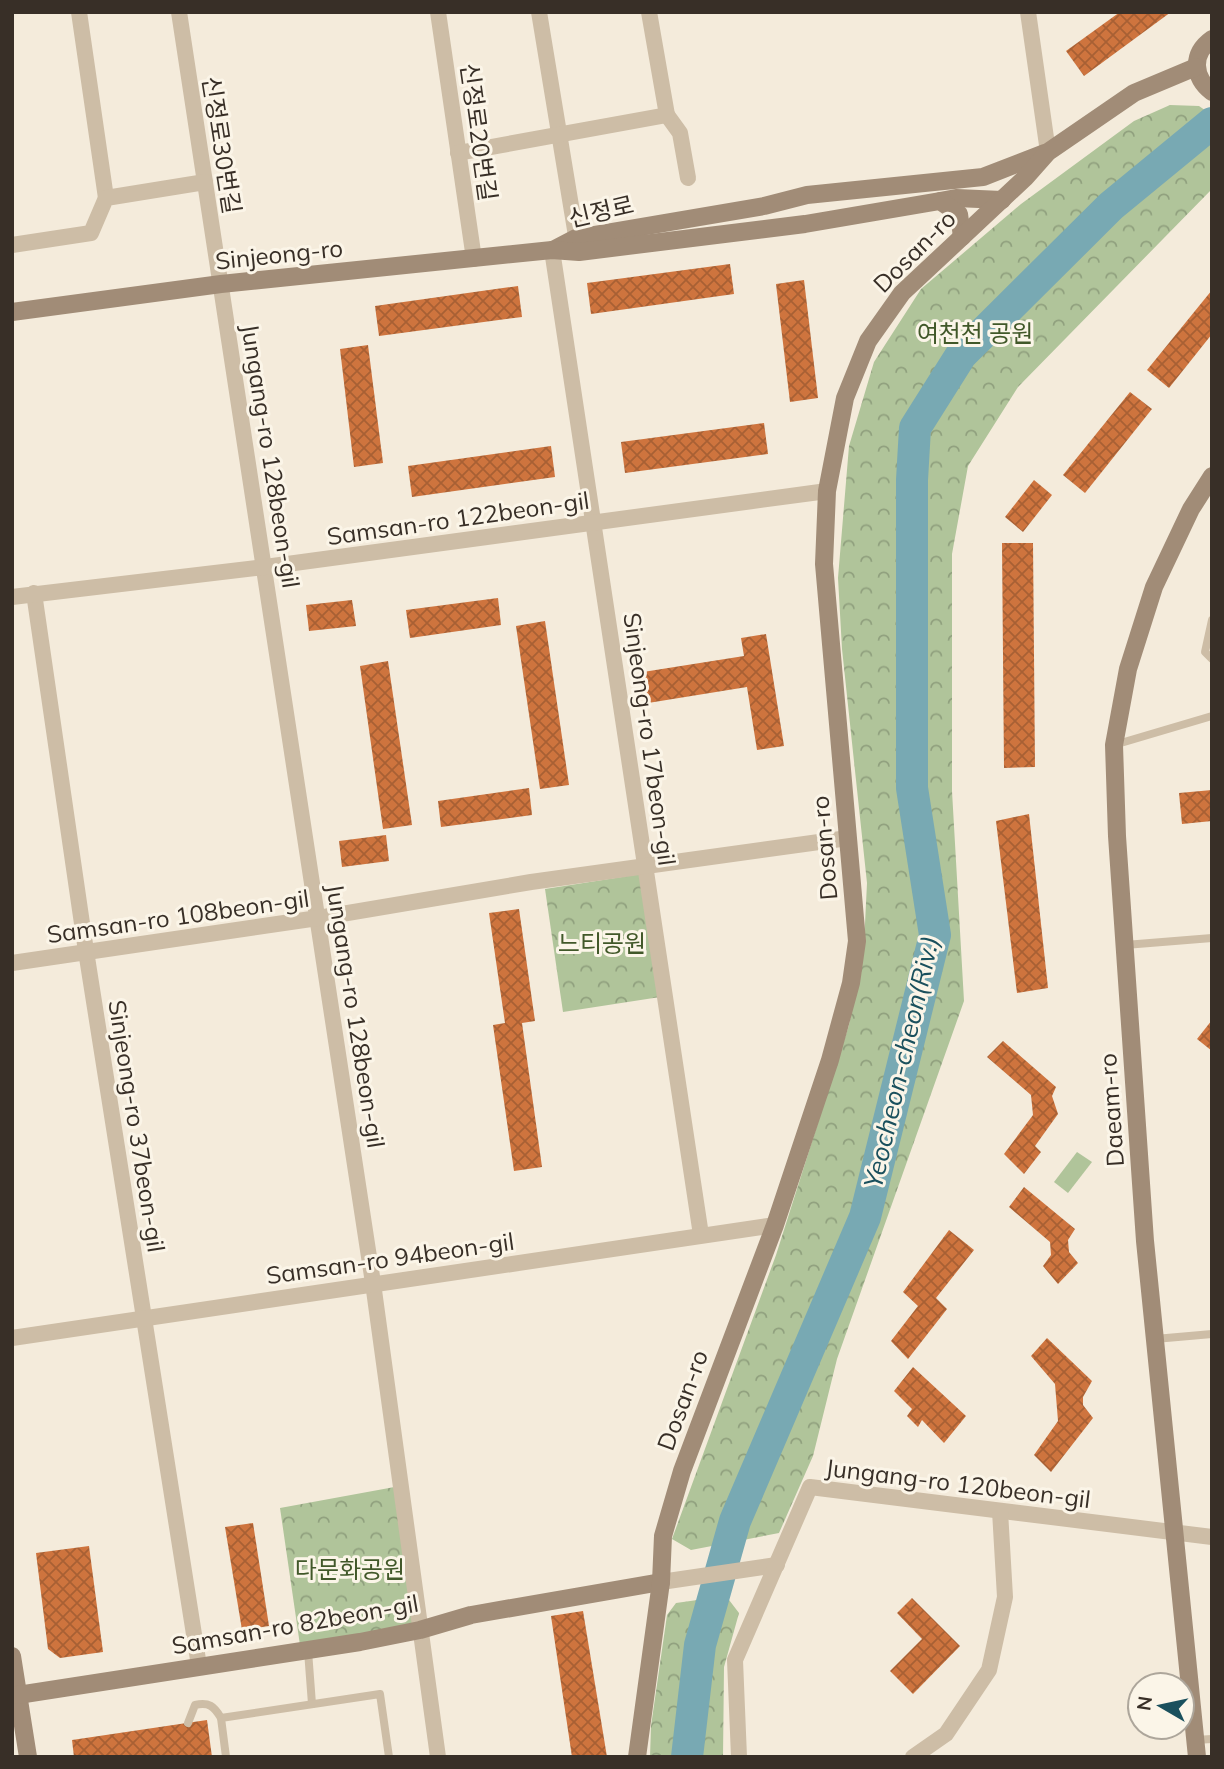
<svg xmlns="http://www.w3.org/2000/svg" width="1224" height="1769" font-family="Mulish,'Noto Sans KR',sans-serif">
	<defs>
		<pattern id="park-crowns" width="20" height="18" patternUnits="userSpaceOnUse" patternTransform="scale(1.75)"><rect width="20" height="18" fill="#b0c49a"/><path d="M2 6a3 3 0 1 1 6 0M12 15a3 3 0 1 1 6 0" fill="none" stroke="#90a07e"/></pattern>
		<pattern id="building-cross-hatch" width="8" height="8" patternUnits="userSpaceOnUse" patternTransform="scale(1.75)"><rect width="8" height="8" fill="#ce743e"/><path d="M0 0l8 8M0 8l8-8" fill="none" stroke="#a86034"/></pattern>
	</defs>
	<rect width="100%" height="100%" fill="#f4ebdb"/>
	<!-- park -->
	<g fill="url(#park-crowns)">
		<path d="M 1170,105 L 1199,106 L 1212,115 L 1212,189 L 1018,387 L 968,466 L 952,554 L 952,791 L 964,1001 L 837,1359 L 813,1456 L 779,1533 L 691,1550 L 672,1539 L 776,1255 L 849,1025 L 864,944 L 867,883 L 842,649 L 838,578 L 849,446 L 874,362 L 921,289 L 1021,204 L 1134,121 Z"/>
		<path d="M 641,874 L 660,997 L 563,1012 L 545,889 Z"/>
		<path d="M 400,1486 L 420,1630 L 301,1652 L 280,1508 Z"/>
		<path d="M 726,1596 L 739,1613 L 724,1667 L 723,1757 L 650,1757 L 651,1726 L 667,1615 L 676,1603 Z"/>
	</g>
	<!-- garden -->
	<path fill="#b0c49a" d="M 1077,1152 L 1092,1162 L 1068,1193 L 1054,1182 Z"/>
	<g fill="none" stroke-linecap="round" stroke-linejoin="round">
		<!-- river -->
		<path stroke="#78a9b3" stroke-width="32" d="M 687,1757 L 700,1645 L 735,1521 L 865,1217 L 935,935 L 912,788 L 912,480 L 915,428 L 961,355 L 1111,206 L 1212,123"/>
	</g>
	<!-- building -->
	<g fill="url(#building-cross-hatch)">
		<path d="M 1120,12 L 1171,12 L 1084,76 L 1066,51 Z"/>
		<path d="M 730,264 L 734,294 L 591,314 L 587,283 Z"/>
		<path d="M 804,280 L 818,398 L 790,402 L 776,284 Z"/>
		<path d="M 518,286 L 522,317 L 379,336 L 375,306 Z"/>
		<path d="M 1212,290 L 1212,334 L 1169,388 L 1147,370 Z"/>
		<path d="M 368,345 L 383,463 L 354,467 L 340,349 Z"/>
		<path d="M 1130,392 L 1152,409 L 1085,493 L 1063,475 Z"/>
		<path d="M 764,423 L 768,454 L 625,473 L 621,442 Z"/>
		<path d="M 551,446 L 555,477 L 412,497 L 408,466 Z"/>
		<path d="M 1034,480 L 1052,495 L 1023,532 L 1005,517 Z"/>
		<path d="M 1002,543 L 1033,543 L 1035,767 L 1004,768 Z"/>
		<path d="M 498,598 L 501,625 L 410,638 L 406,610 Z"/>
		<path d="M 352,600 L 356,626 L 309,631 L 306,605 Z"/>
		<path d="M 545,621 L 569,785 L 540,789 L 516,626 Z"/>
		<path d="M 766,634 L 784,746 L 757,750 L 747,687 L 648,703 L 643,672 L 744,656 L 741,638 Z"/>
		<path d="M 388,661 L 412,825 L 383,829 L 360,666 Z"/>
		<path d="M 529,788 L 532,815 L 441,827 L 438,801 Z"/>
		<path d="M 1212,790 L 1212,821 L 1182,824 L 1179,793 Z"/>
		<path d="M 1029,814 L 1048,988 L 1017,993 L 996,821 Z"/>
		<path d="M 386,835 L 389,861 L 342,867 L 339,841 Z"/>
		<path d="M 519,909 L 535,1021 L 522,1023 L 542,1167 L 514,1171 L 493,1025 L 505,1023 L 489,913 Z"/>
		<path d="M 1212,1020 L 1212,1051 L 1197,1039 Z"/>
		<path d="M 1003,1041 L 1056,1087 L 1052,1096 L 1058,1114 L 1035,1146 L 1041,1152 L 1024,1174 L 1004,1154 L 1033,1115 L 1031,1095 L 987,1057 Z"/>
		<path d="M 1024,1187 L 1075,1229 L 1068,1240 L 1069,1252 L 1078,1263 L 1058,1284 L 1043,1266 L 1051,1255 L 1050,1242 L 1009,1207 Z"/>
		<path d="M 949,1230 L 974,1250 L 936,1298 L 947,1309 L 908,1359 L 891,1341 L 918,1306 L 903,1292 Z"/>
		<path d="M 1047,1338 L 1092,1381 L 1083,1397 L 1083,1405 L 1093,1418 L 1051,1472 L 1034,1455 L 1058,1421 L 1055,1384 L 1031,1356 Z"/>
		<path d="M 913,1367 L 966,1416 L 944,1443 L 922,1420 L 918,1427 L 907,1416 L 912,1409 L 894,1391 Z"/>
		<path d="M 253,1523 L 269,1626 L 242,1630 L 225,1527 Z"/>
		<path d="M 89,1546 L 103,1652 L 60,1658 L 48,1649 L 36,1553 Z"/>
		<path d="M 912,1598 L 960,1646 L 913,1694 L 890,1671 L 922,1639 L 897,1613 Z"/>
		<path d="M 583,1611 L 607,1757 L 572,1757 L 551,1616 Z"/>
		<path d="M 207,1720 L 212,1757 L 74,1757 L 72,1740 Z"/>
	</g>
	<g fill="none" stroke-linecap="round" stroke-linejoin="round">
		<!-- lane -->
		<g stroke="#cdbda6" stroke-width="8">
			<path d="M 1212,620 L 1205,652 L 1212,659"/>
			<path d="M 1114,745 L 1212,716"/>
			<path d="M 1125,945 L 1212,938"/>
			<path d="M 1155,1339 L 1212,1334"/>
			<path d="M 308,1651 L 312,1704"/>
			<path d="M 188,1723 L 195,1705 C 209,1702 214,1706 221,1718"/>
			<path d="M 1195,1740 L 1212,1739"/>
			<path d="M 226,1757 L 221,1718 L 380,1694 L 389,1757"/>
		</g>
		<!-- street -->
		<g stroke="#cdbda6" stroke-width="16">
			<path d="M 79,12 L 106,198"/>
			<path d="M 179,12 L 373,1283 L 438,1757"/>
			<path d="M 438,12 L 474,259"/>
			<path d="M 539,12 L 578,248"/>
			<path d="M 1028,12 L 1048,152"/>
			<path d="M 667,115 L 680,133 L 688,178"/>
			<path d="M 458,153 L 667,115 L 649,12"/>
			<path d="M 12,245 L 91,233 L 106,198 L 205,182"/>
			<path d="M 552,250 L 701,1235"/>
			<path d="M 34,593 L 86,951 L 199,1666"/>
			<path d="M 12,597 L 265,567 L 827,491"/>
			<path d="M 12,963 L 318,918 L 531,882 L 848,838"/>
			<path d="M 12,1338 L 775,1225"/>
			<path d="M 661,1582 L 777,1565"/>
			<path d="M 739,1757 L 735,1660 L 810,1487 L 1212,1537"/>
			<path d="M 913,1757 L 946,1734 L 989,1670 L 1005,1597 L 1000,1511"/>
		</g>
		<!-- secondary -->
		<g stroke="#a18c77" stroke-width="18">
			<path d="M 1212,39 C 1191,54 1193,77 1212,92"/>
			<path d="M 940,201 L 956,198 L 1002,200"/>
			<path d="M 553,250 L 576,238 L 764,206 L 807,195 L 983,177 L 1045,153"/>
			<path d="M 12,312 L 221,284 L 552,250 L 579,252 L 805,224 L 940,201 L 959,214 L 962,237"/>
			<path d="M 12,1656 L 28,1757"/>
			<path d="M 18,1695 L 360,1642 L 420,1630 L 471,1615 L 661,1582"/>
			<path d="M 637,1757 L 661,1582 L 663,1536 L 682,1471 L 775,1225 L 830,1060 L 851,983 L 857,941 L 824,564 L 827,491 L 845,398 L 868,341 L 902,293 L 1025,178 L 1048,152 L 1134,93 L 1196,67"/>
			<path d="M 1197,1757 L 1145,1241 L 1117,836 L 1114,745 L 1128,669 L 1154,587 L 1191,509 L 1212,476"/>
		</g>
	</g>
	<g text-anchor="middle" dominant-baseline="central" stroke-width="6" stroke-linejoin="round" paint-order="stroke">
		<!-- street labels -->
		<g font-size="24" fill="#382f27" stroke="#fbf5e8">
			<text transform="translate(479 132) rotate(82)">신정로20번길</text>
			<text transform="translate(222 145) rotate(81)">신정로30번길</text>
			<text transform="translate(601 211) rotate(-13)">신정로</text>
			<text transform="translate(914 251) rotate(-45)">Dosan-ro</text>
			<text transform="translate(279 254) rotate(-6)">Sinjeong-ro</text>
			<text transform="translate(271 456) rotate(81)">Jungang-ro 128beon-gil</text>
			<text transform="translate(458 518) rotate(-8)">Samsan-ro 122beon-gil</text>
			<text transform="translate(650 739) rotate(82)">Sinjeong-ro 17beon-gil</text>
			<text transform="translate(824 848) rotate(-95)">Dosan-ro</text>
			<text transform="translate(178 916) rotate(-8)">Samsan-ro 108beon-gil</text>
			<text transform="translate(356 1016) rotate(81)">Jungang-ro 128beon-gil</text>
			<text transform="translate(1111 1110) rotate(-94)">Daeam-ro</text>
			<text transform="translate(137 1126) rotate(81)">Sinjeong-ro 37beon-gil</text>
			<text transform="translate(390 1258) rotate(-8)">Samsan-ro 94beon-gil</text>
			<text transform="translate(682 1400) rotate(-70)">Dosan-ro</text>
			<text transform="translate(958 1483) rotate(7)">Jungang-ro 120beon-gil</text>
			<text transform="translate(295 1624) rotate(-10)">Samsan-ro 82beon-gil</text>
		</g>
		<!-- park labels -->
		<g font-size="24" fill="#415829" stroke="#fbf5e8">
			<text x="975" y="333">여천천 공원</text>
			<text x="602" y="943">느티공원</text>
			<text x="350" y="1569">다문화공원</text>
		</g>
		<!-- water labels -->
		<g font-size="26" font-style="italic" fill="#1a505d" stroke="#fbf5e8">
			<text transform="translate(901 1062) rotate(-77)">Yeocheon-cheon(Riv.)</text>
		</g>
	</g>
	<!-- border -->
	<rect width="1224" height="1769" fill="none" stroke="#382f27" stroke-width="28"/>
	<!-- north arrow -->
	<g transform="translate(1161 1706) rotate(279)"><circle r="33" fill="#fbf5e8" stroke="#ada69b" stroke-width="2"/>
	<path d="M0-5L12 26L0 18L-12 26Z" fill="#1a505d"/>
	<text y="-10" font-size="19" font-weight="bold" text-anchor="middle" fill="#382f27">N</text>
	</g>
</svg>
